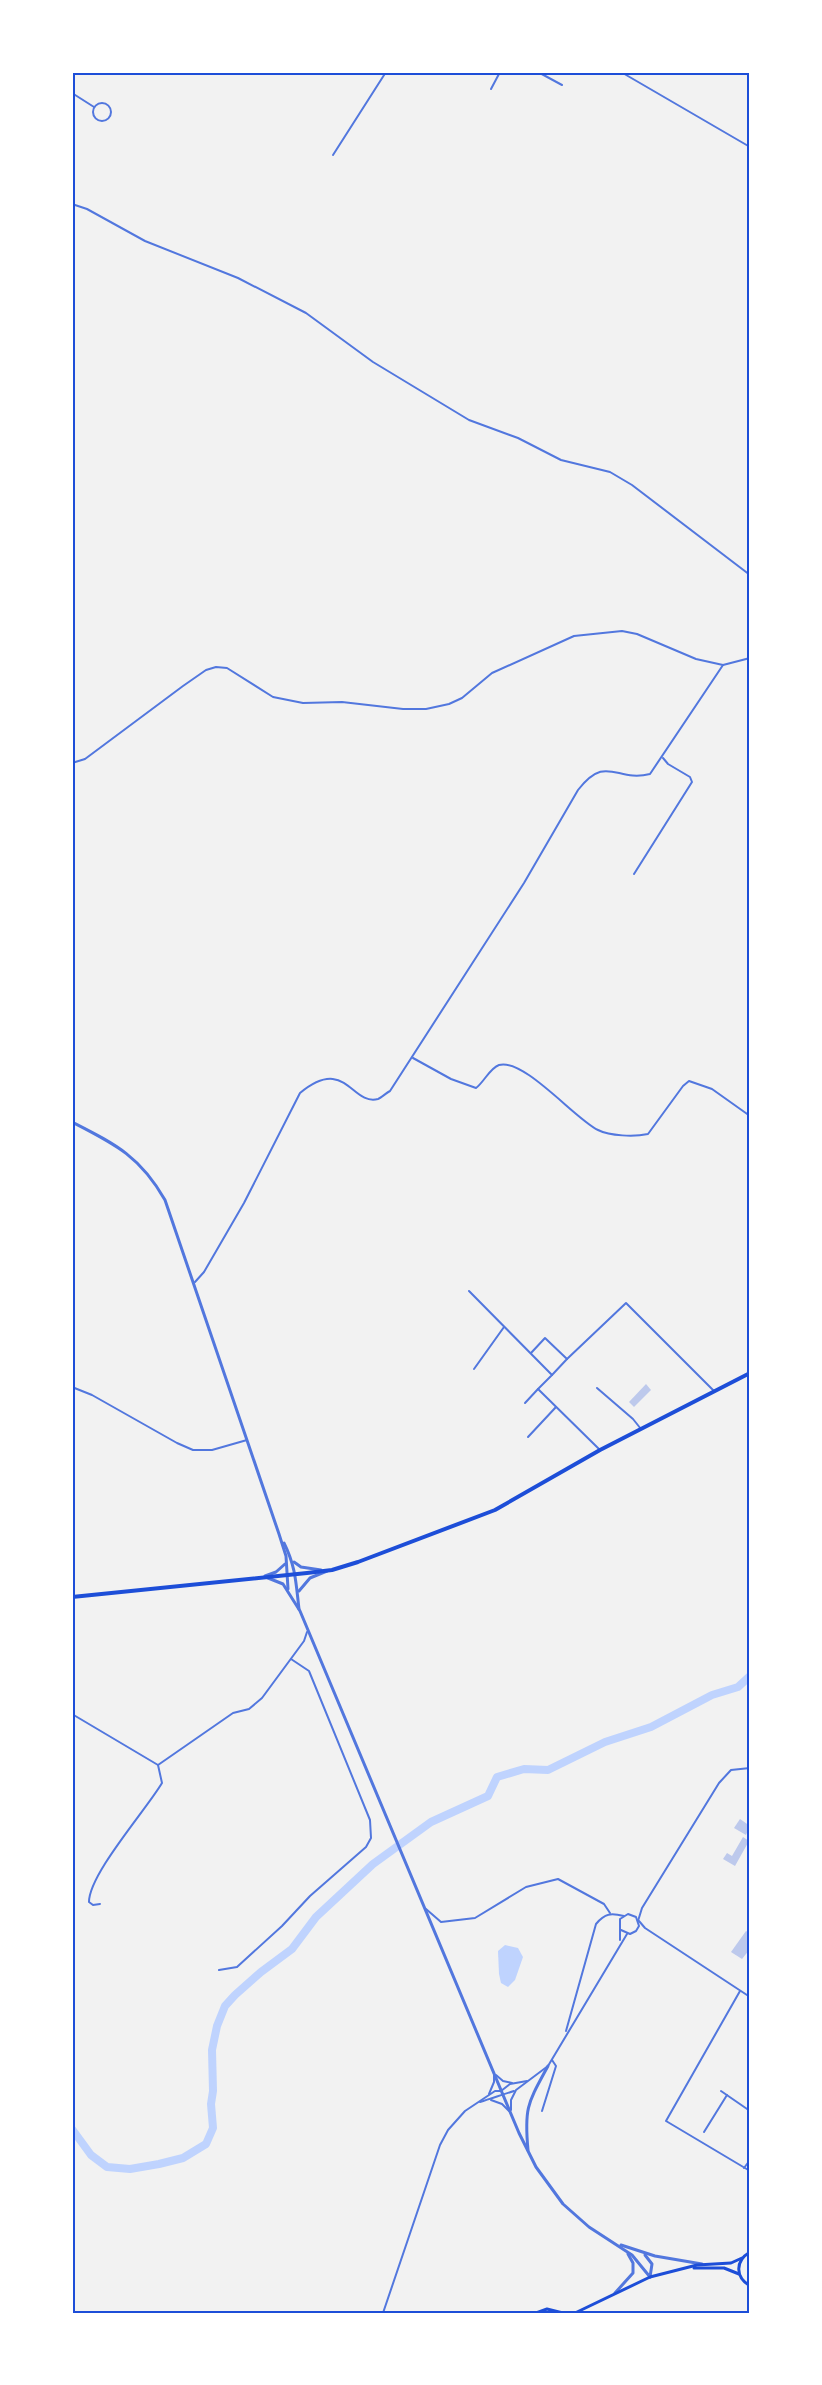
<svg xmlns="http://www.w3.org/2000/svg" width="822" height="2385" font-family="Signika,sans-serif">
	<rect width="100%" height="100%" fill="#f2f2f2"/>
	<!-- water -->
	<path fill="#bfd3fe" d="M 505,1945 L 518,1948 L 523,1957 L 515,1980 L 508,1987 L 501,1983 L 499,1974 L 498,1951 Z"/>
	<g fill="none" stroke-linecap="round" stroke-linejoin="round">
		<!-- river -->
		<path stroke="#bfd3fe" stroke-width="8" d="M 72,2129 L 91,2155 L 107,2167 L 130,2169 L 159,2164 L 183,2158 L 206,2144 L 213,2128 L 211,2104 L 213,2091 L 212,2050 L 217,2026 L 225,2006 L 235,1995 L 261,1972 L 292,1949 L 316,1917 L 373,1864 L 431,1822 L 488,1796 L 497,1777 L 524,1769 L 548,1770 L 605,1742 L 651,1727 L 712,1695 L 738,1687 L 750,1676"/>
	</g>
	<!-- building -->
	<g fill="#bdc9ec">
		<path d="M 646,1384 L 651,1390 L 634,1407 L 629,1402 Z"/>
		<path d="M 740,1819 L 750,1826 L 746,1835 L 734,1828 Z"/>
		<path d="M 743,1837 L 749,1841 L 735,1866 L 723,1859 L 727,1853 L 732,1856 Z"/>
		<path d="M 746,1931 L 750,1933 L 750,1949 L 742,1959 L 731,1952 Z"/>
	</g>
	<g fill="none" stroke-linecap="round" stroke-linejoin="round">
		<!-- minor -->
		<g stroke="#5277de" stroke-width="2">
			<path d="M 538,72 L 562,85"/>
			<path d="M 621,72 L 750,147"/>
			<path d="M 491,89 L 500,72"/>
			<path d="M 72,93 L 94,107"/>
			<circle cx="102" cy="112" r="9"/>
			<path d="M 333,155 L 386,72"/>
			<path d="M 72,204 L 87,209 L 145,241 L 238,278 L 306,313 L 373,362 L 469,420 L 518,438 L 561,460 L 610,472 L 632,485 L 750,575"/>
			<path d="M 72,763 L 85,759 L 183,686 L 206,670 L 216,667 L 227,668 L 273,697 L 303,703 L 342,702 L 403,709 L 426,709 L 449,704 L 462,698 L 492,673 L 574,636 L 622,631 L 637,634 L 696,659 L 723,665 L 750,658"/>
			<path d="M 634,874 L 692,782 L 690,777 L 668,764 L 663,758"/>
			<path d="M 413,1058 L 451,1079 L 476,1088 C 484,1082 490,1068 499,1065 C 524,1058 575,1119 598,1130 C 610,1136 634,1137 648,1134 L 683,1086 L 689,1081 L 712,1089 L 750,1116"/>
			<path d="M 195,1282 L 204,1272 L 244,1203 L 300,1093 C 346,1055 351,1106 378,1099 C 381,1098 386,1093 390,1091 L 524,883 L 578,790 C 607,753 616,783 650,774 L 723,665"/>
			<path d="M 469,1291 L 552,1375 L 538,1389"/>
			<path d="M 531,1353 L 545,1338 L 567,1359 L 552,1375"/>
			<path d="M 567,1359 L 626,1303 L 714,1391"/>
			<path d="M 474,1369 L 504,1327"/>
			<path d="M 72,1387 L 92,1395 L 177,1443 L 193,1450 L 212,1450 L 247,1440"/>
			<path d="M 597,1388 L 633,1419 L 641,1429"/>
			<path d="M 525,1403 L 538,1389 L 600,1450"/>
			<path d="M 528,1437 L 556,1407"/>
			<path d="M 72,1714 L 158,1765 L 233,1713 L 249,1709 L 262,1698 L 304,1641 L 307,1632"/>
			<path d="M 100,1904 L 93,1905 L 89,1902 C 89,1874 146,1810 162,1783 L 158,1765"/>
			<path d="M 426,1909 L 441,1922 L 475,1918 L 526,1887 L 558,1879 L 604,1904 L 610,1913"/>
			<path d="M 638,1921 L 642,1908 L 719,1783 L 731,1770 L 750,1768"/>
			<path d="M 639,1921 L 645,1928 L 750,1997"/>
			<path d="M 620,1940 L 620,1919 L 628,1914 L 636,1917 L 639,1926 L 636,1931 L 630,1934 L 621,1930"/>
			<path d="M 219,1970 L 237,1967 L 282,1926 L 310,1896 L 366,1847 L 371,1838 L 370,1820 L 309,1671 L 291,1659"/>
			<path d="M 740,1991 L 666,2121 L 750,2171"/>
			<path d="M 566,2031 L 596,1924 C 605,1913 611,1913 624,1916"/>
			<path d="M 496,2075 L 503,2081 L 512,2083"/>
			<path d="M 721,2091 L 750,2111"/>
			<path d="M 489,2094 L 494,2082 L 494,2073"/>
			<path d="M 491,2100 L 502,2104 L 509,2111"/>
			<path d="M 480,2102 C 492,2098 502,2095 514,2091"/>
			<path d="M 511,2110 L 511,2100 L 516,2090 L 548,2066 L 627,1934"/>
			<path d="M 542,2111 L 556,2066 L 552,2060"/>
			<path d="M 704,2132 L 727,2095"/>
			<path d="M 744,2168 L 750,2160"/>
			<path d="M 383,2313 L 440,2145 L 448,2130 L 465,2111 L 495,2091 L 501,2091 L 510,2084 L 527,2081"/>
		</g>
		<!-- tertiary -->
		<g stroke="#5277de" stroke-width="3">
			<path d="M 72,1122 C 115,1144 140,1156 165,1200 L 279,1534 L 286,1556 L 288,1589"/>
			<path d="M 284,1543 C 296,1567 296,1584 299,1609"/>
			<path d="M 294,1562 L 301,1567 L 321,1570"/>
			<path d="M 265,1576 L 276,1572 L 285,1564"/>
			<path d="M 268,1578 L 283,1584 L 300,1611 L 519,2133 L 536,2167 L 563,2204 L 589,2227 L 632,2255 L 650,2277"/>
			<path d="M 299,1591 L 310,1578 L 327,1571"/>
			<path d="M 528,2150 C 524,2107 528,2103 548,2066"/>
			<path d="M 621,2245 L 655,2256 L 702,2264"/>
			<path d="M 645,2255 L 652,2264 L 650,2277"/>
			<path d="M 615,2293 L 633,2273 L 633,2263 L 628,2254"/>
		</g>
		<!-- secondary -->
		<g stroke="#1d4ed8" stroke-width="3">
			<path d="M 750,2252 C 735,2261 735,2277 750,2286"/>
			<path d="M 694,2268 L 724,2268 L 739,2274"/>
			<path d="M 536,2313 L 547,2309 L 563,2313"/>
			<path d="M 575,2313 L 650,2277 L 697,2265 L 731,2263 L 742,2258"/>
		</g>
		<!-- primary -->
		<path stroke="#1d4ed8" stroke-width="4" d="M 72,1597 L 307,1573 L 332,1570 L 358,1562 L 495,1510 L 600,1450 L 750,1373"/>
	</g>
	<!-- border -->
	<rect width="822" height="2385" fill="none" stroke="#ffffff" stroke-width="147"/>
	<rect x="74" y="74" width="674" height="2238" fill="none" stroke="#1d4ed8" stroke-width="2"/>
</svg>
